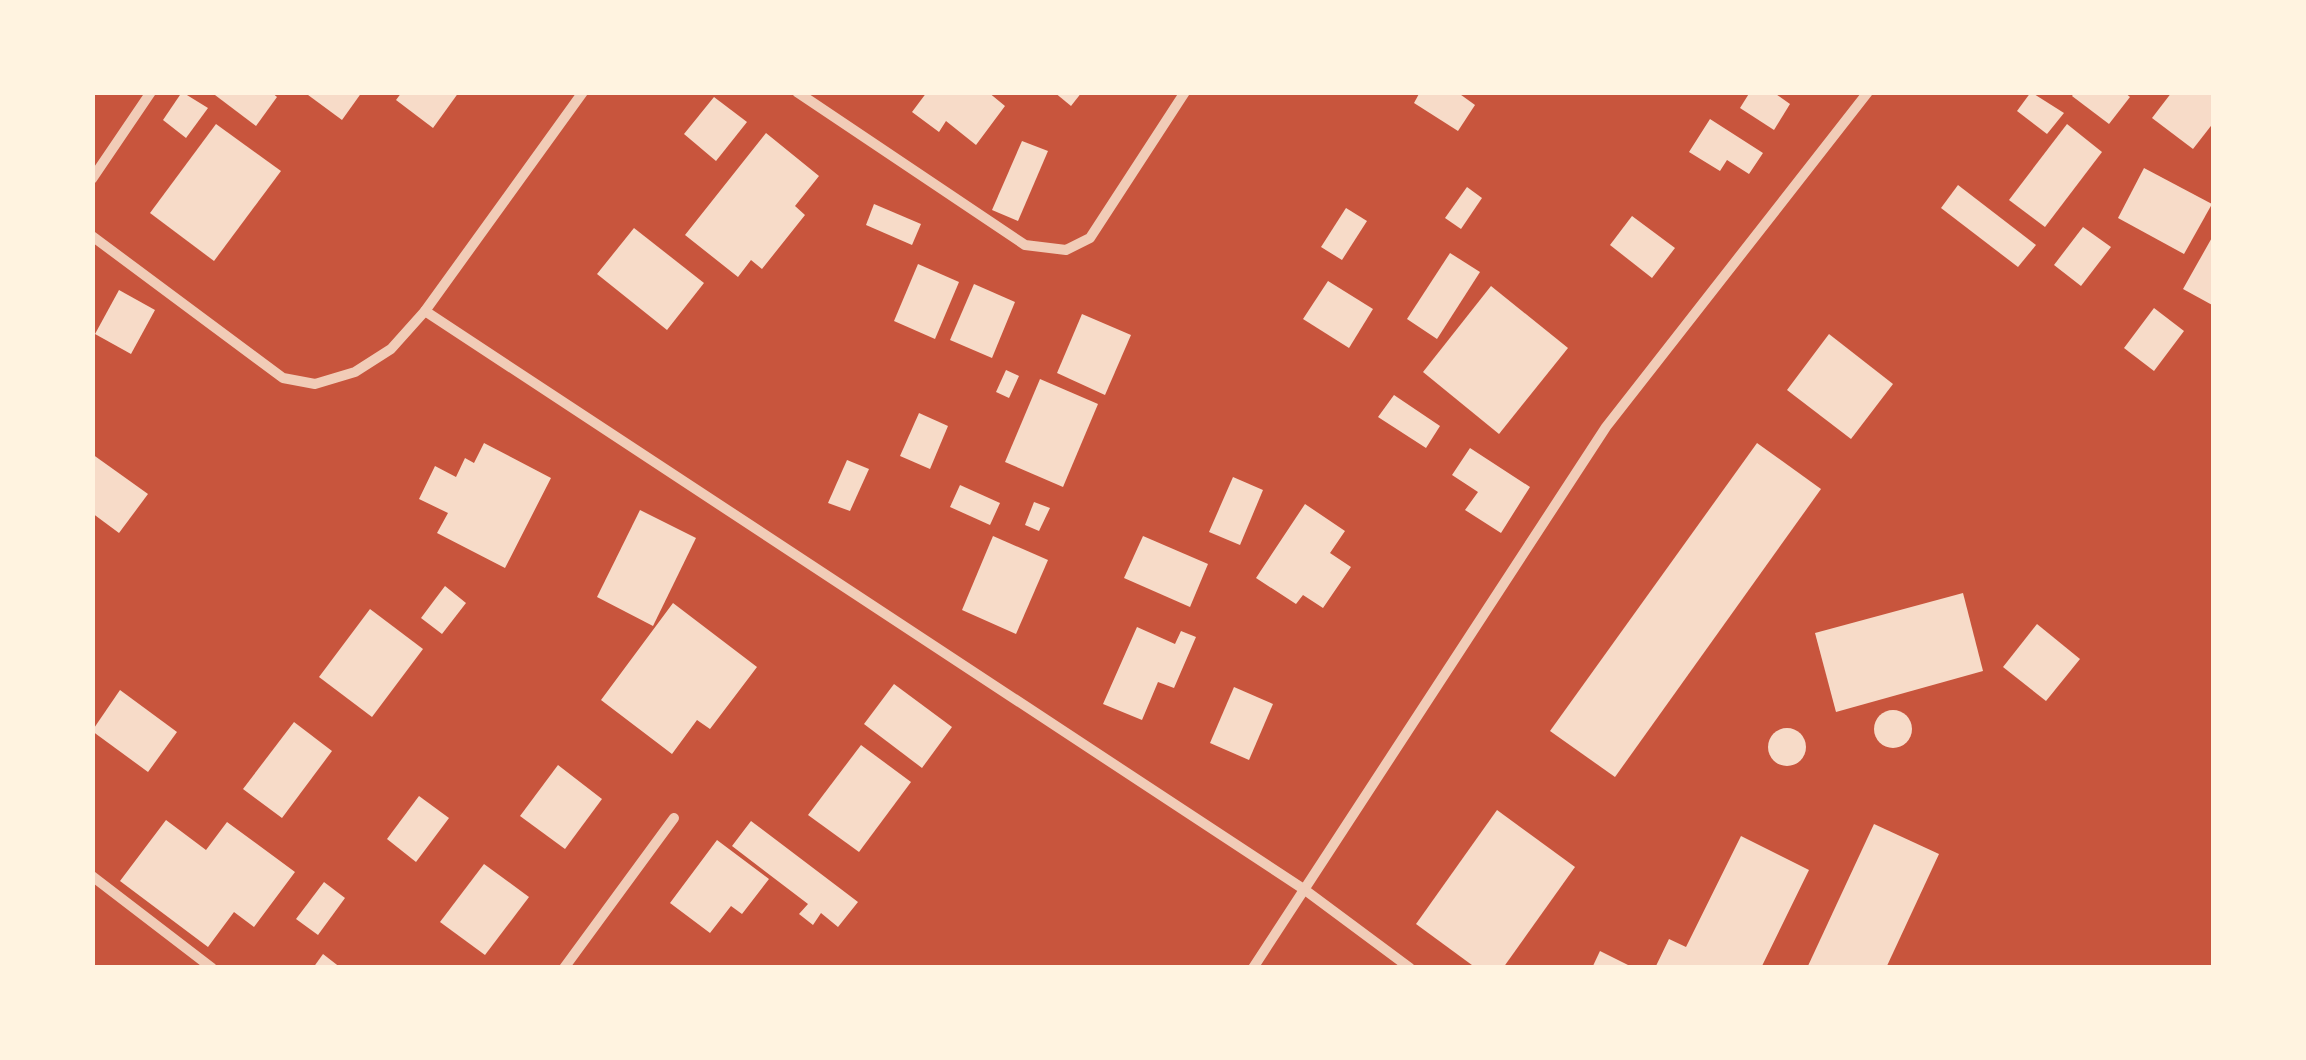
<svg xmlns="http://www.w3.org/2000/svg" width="2306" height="1060" font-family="'Exo 2',sans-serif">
	<rect width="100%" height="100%" fill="#c8553d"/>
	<!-- building -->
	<g fill="#f7dbc8">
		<path d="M 182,92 L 208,108 L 186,138 L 163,120 Z"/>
		<path d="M 211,92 L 271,92 L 277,97 L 256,126 Z"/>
		<path d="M 304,92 L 362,92 L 342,120 Z"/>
		<path d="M 402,92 L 459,92 L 433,128 L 396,100 Z"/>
		<path d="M 927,92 L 988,92 L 1005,106 L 976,145 L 946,121 L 939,132 L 912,112 Z"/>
		<path d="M 1054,92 L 1082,92 L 1071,106 Z"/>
		<path d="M 1420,92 L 1457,92 L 1475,105 L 1458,131 L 1414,103 Z"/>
		<path d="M 1750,92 L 1773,92 L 1790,104 L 1774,130 L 1740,108 Z"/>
		<path d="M 2031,92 L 2064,113 L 2047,134 L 2017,111 Z"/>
		<path d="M 2075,92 L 2124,92 L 2130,97 L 2109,124 L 2072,96 Z"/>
		<path d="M 2172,92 L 2214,92 L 2214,122 L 2193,149 L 2152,118 Z"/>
		<path d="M 714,97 L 747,122 L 716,161 L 684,134 Z"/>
		<path d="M 1710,119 L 1763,153 L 1749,174 L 1727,160 L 1720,171 L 1689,152 Z"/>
		<path d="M 216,124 L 281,171 L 214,261 L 150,213 Z"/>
		<path d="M 2067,124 L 2102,152 L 2045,227 L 2009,200 Z"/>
		<path d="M 766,133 L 819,176 L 795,206 L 805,215 L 762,269 L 751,260 L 738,277 L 685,235 Z"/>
		<path d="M 1022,141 L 1048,151 L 1018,221 L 992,210 Z"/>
		<path d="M 2144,168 L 2212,204 L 2184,254 L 2118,218 Z"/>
		<path d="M 1958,185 L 2036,245 L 2018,267 L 1941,208 Z"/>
		<path d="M 1467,187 L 1482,198 L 1461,229 L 1445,218 Z"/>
		<path d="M 874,204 L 921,224 L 912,245 L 866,225 Z"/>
		<path d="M 1346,208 L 1367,221 L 1342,260 L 1321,247 Z"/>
		<path d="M 1632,216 L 1675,248 L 1652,278 L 1610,245 Z"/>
		<path d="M 2083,227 L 2111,247 L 2081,286 L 2054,265 Z"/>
		<path d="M 634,228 L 704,283 L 667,330 L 597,274 Z"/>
		<path d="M 2214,234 L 2214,306 L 2183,289 Z"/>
		<path d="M 1450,253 L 1480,272 L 1437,339 L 1407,319 Z"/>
		<path d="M 918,264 L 959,282 L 935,339 L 894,321 Z"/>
		<path d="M 1328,281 L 1373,309 L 1349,348 L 1303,319 Z"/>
		<path d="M 974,284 L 1015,302 L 992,358 L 950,340 Z"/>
		<path d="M 1491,286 L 1568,348 L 1499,434 L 1423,372 Z"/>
		<path d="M 119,290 L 155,310 L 131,354 L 95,334 Z"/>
		<path d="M 2154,308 L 2184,331 L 2154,371 L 2124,348 Z"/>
		<path d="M 1082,314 L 1131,335 L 1105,395 L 1057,373 Z"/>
		<path d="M 1829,334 L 1893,384 L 1851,439 L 1787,390 Z"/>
		<path d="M 1006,370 L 1019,376 L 1009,398 L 996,392 Z"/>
		<path d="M 1040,379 L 1098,404 L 1063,487 L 1005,462 Z"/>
		<path d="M 1394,395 L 1440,426 L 1426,448 L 1378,417 Z"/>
		<path d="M 919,413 L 948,426 L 930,469 L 900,456 Z"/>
		<path d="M 484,443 L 551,478 L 505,568 L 437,533 L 448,513 L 419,499 L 435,466 L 456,477 L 465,458 L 474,463 Z"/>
		<path d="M 1757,443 L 1821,489 L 1615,777 L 1550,731 Z"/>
		<path d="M 1470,448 L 1530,487 L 1501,533 L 1465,510 L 1478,492 L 1452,475 Z"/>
		<path d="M 92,454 L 148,494 L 119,533 L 92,513 Z"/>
		<path d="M 847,460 L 869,469 L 850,511 L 828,503 Z"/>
		<path d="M 1233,477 L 1263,490 L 1240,545 L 1209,532 Z"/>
		<path d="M 960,485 L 1000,503 L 990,525 L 950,507 Z"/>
		<path d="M 1034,502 L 1050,508 L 1039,531 L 1025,525 Z"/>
		<path d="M 1305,504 L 1345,531 L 1330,553 L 1351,567 L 1323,608 L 1303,595 L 1296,604 L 1256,578 Z"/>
		<path d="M 640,510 L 696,538 L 653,626 L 597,597 Z"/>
		<path d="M 993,536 L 1048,560 L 1016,634 L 962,610 Z"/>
		<path d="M 1143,536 L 1208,564 L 1190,607 L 1124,578 Z"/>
		<path d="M 445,586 L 466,603 L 442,634 L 421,618 Z"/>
		<path d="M 1963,593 L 1983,671 L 1836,712 L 1815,633 Z"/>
		<path d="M 673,603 L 757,667 L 710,729 L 697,720 L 672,754 L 601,700 Z"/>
		<path d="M 370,609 L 423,649 L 372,717 L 319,677 Z"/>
		<path d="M 2037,624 L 2080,659 L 2046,701 L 2003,667 Z"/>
		<path d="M 1137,627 L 1175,644 L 1181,631 L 1196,637 L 1174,688 L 1158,682 L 1142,720 L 1103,704 Z"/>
		<path d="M 894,684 L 952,727 L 922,768 L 864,724 Z"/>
		<path d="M 1234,687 L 1273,704 L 1249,760 L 1210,743 Z"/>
		<path d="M 120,690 L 177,732 L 148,772 L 92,731 Z"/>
		<circle cx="1893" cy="729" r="19"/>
		<path d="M 294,722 L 332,751 L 282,818 L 243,789 Z"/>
		<circle cx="1787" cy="747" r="19"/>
		<path d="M 861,745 L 911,782 L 859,852 L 808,815 Z"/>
		<path d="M 558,765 L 602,799 L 565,849 L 520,816 Z"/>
		<path d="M 419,796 L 449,818 L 416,862 L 387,839 Z"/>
		<path d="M 1497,810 L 1575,867 L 1503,968 L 1476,968 L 1416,924 Z"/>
		<path d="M 166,820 L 206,850 L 227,822 L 295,872 L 254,927 L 234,912 L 208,947 L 120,881 Z"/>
		<path d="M 751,821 L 858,902 L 838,927 L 821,913 L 813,925 L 799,914 L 808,904 L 732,846 Z"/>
		<path d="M 1874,824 L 1939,854 L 1886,968 L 1807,968 Z"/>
		<path d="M 1741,836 L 1809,870 L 1761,968 L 1655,968 L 1669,939 L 1686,947 Z"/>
		<path d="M 717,840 L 769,879 L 742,914 L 731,906 L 710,933 L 670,903 Z"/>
		<path d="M 484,864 L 529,897 L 485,955 L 440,922 Z"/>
		<path d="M 324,882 L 345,898 L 318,935 L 296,919 Z"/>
		<path d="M 1600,951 L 1634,968 L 1592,968 Z"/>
		<path d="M 323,954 L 341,968 L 313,968 Z"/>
	</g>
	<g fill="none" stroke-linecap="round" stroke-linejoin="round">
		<!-- minor -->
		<g stroke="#f1ccb7" stroke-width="10">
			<path d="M 797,92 L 1025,245 L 1066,250 L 1090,238 L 1185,92"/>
			<path d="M 92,179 L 151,92"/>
			<path d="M 92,236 L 283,378 L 315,384 L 355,372 L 391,349 L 425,311 L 583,92"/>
			<path d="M 425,311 L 1305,890 L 1410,968"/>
			<path d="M 92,876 L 212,968"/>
			<path d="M 564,968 L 674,818"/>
			<path d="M 1253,968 L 1606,427 L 1868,92"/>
		</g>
	</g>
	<!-- border -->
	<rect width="2306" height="1060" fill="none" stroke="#fff3e0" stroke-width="190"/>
</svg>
